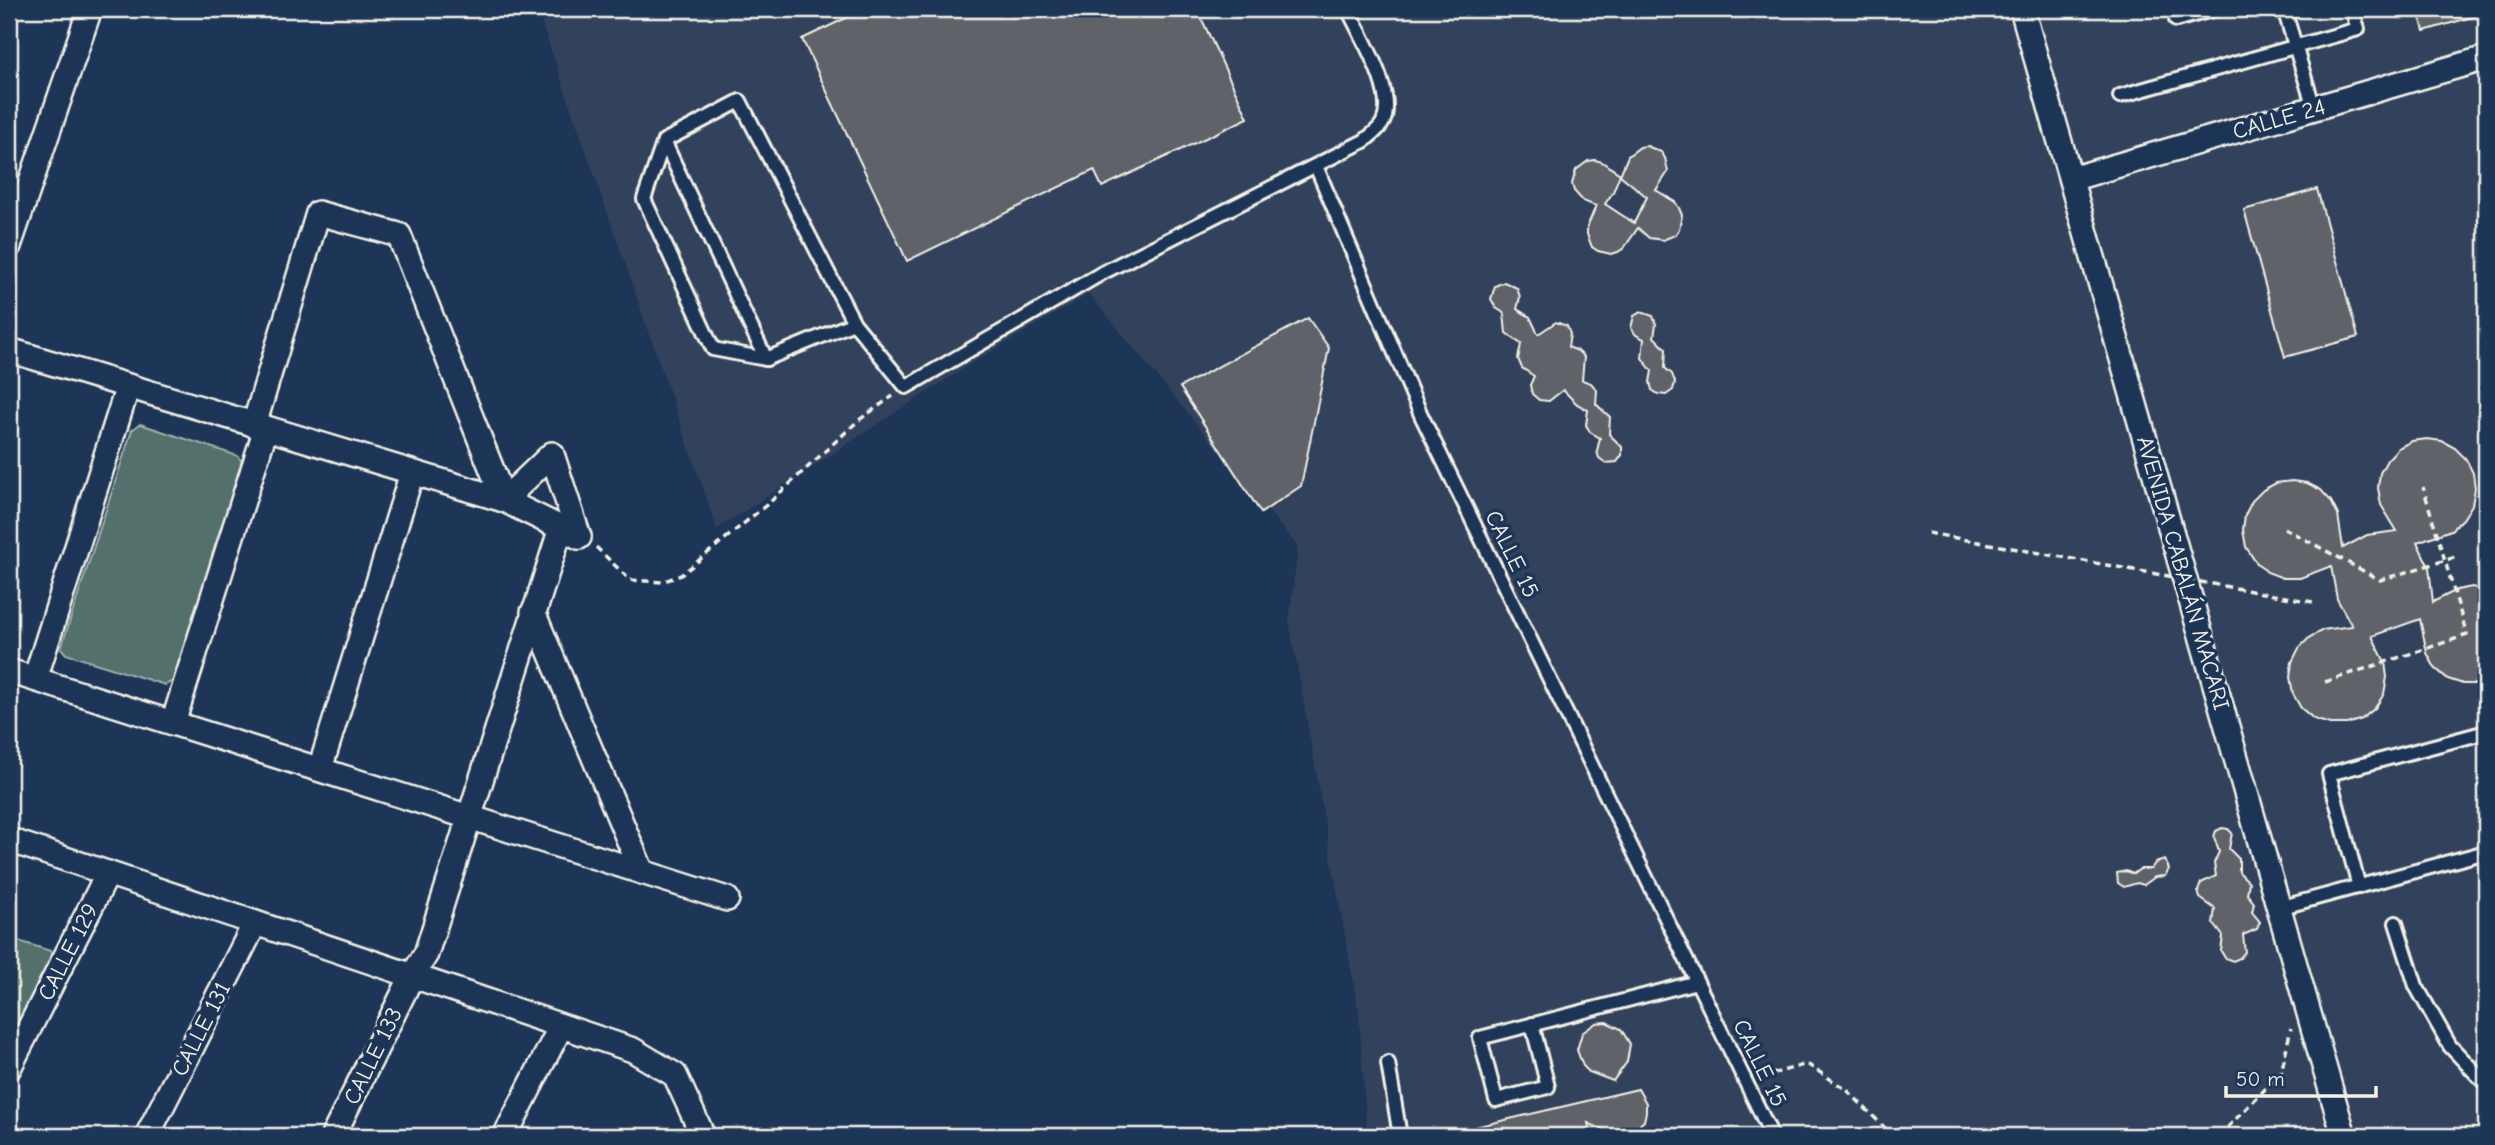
<svg xmlns="http://www.w3.org/2000/svg" width="2495" height="1145" font-family="'Comic Neue',sans-serif">
	<rect width="100%" height="100%" fill="#1d3557"/>
	<filter id="ink" filterUnits="userSpaceOnUse"><feTurbulence type="fractalNoise" baseFrequency=".0143" numOctaves="2"/><feDisplacementMap in="SourceGraphic" scale="14" xChannelSelector="R" yChannelSelector="G"/><feConvolveMatrix kernelMatrix="1 2 1 2 8 2 1 2 1" color-interpolation-filters="sRGB"/></filter>
	<g filter="url(#ink)">
		<!-- built -->
		<path fill="#31425d" d="M 555,9 L 2486,9 L 2486,1136 L 1367,1136 L 1359,1014 L 1289,620 L 1298,547 L 1089,294 L 973,362 L 717,529 L 541,21 Z"/>
		<!-- green -->
		<g fill="#526f6d" stroke="#a3b0aa" stroke-width="2">
			<path d="M 140,424 L 238,456 L 243,463 L 173,681 L 165,685 L 66,654 L 61,648 L 132,430 Z"/>
			<path d="M 9,938 L 57,953 L 9,1047 Z"/>
		</g>
		<!-- building -->
		<g fill="#60626a" stroke="#f4f1e8" stroke-width="2">
			<path d="M 865,9 L 1197,9 L 1248,118 L 1102,187 L 1094,170 L 907,261 L 802,39 Z"/>
			<path d="M 2418,9 L 2486,9 L 2486,13 L 2424,31 Z"/>
			<path d="M 1647,146 L 1661,152 L 1665,158 L 1668,172 L 1656,190 L 1675,202 L 1679,208 L 1682,215 L 1679,229 L 1675,235 L 1663,240 L 1649,238 L 1638,228 L 1624,248 L 1618,252 L 1611,254 L 1598,251 L 1592,247 L 1587,234 L 1587,227 L 1596,206 L 1583,201 L 1574,191 L 1572,184 L 1576,170 L 1588,161 L 1595,160 L 1602,162 L 1620,174 L 1613,192 L 1605,204 L 1634,223 L 1647,197 L 1620,175 L 1628,156 L 1640,147 Z"/>
			<path d="M 2317,189 L 2358,337 L 2285,357 L 2244,210 Z"/>
			<path d="M 1504,282 L 1517,288 L 1520,297 L 1517,309 L 1530,317 L 1538,334 L 1556,322 L 1567,326 L 1570,334 L 1568,347 L 1578,351 L 1584,357 L 1582,380 L 1591,383 L 1597,390 L 1596,404 L 1610,417 L 1609,434 L 1622,447 L 1622,455 L 1617,462 L 1606,463 L 1599,458 L 1597,451 L 1600,438 L 1590,432 L 1586,425 L 1588,410 L 1577,404 L 1563,390 L 1549,401 L 1539,400 L 1532,394 L 1530,385 L 1534,376 L 1522,368 L 1518,359 L 1521,344 L 1506,333 L 1504,313 L 1496,308 L 1491,299 L 1495,286 Z"/>
			<path d="M 1641,312 L 1653,316 L 1656,324 L 1654,337 L 1666,349 L 1665,368 L 1672,374 L 1675,382 L 1673,390 L 1666,395 L 1658,394 L 1652,390 L 1650,382 L 1652,371 L 1642,358 L 1644,339 L 1636,335 L 1631,328 L 1634,316 Z"/>
			<path d="M 1308,318 L 1329,348 L 1301,486 L 1261,513 L 1180,387 Z"/>
			<path d="M 2427,439 L 2442,441 L 2455,448 L 2466,459 L 2473,473 L 2475,488 L 2472,505 L 2463,519 L 2451,530 L 2417,542 L 2429,567 L 2433,602 L 2457,590 L 2472,587 L 2486,590 L 2486,684 L 2463,684 L 2448,679 L 2435,668 L 2427,653 L 2420,619 L 2372,636 L 2385,662 L 2387,677 L 2384,694 L 2375,708 L 2362,719 L 2347,724 L 2330,724 L 2314,719 L 2301,708 L 2293,694 L 2290,677 L 2292,662 L 2299,648 L 2310,637 L 2323,630 L 2352,626 L 2337,599 L 2331,566 L 2300,578 L 2283,578 L 2267,572 L 2255,561 L 2246,547 L 2243,530 L 2245,515 L 2252,501 L 2263,490 L 2276,483 L 2292,481 L 2307,483 L 2321,490 L 2331,501 L 2338,515 L 2343,548 L 2367,535 L 2397,531 L 2381,505 L 2378,488 L 2380,473 L 2387,460 L 2398,448 L 2412,441 Z"/>
			<path d="M 2222,828 L 2228,829 L 2232,833 L 2229,849 L 2239,859 L 2239,872 L 2249,882 L 2247,894 L 2254,903 L 2252,912 L 2260,922 L 2257,929 L 2243,935 L 2245,952 L 2240,958 L 2233,961 L 2225,958 L 2221,951 L 2223,936 L 2213,923 L 2215,909 L 2200,898 L 2198,891 L 2201,883 L 2216,876 L 2214,863 L 2219,852 L 2214,837 L 2216,831 Z"/>
			<path d="M 2165,860 L 2169,869 L 2165,876 L 2155,877 L 2144,885 L 2137,883 L 2124,887 L 2118,883 L 2117,873 L 2126,871 L 2133,874 L 2140,869 L 2151,869 L 2155,863 Z"/>
			<path d="M 1606,1022 L 1621,1029 L 1630,1044 L 1627,1062 L 1613,1081 L 1589,1072 L 1583,1066 L 1577,1050 L 1582,1033 L 1596,1023 Z"/>
			<path d="M 1638,1089 L 1646,1103 L 1646,1112 L 1644,1121 L 1631,1133 L 1614,1135 L 1588,1123 L 1591,1136 L 1463,1136 L 1462,1130 Z"/>
		</g>
		<g fill="none" stroke-linecap="round" stroke-linejoin="round">
			<!-- lane casing -->
			<g stroke="#f4f1e8" stroke-width="18">
				<g id="lane">
					<path d="M 2284,9 L 2314,108"/>
					<path d="M 2176,20 L 2215,9"/>
					<path d="M 2120,96 L 2358,29 L 2352,9"/>
					<path d="M 664,141 L 766,359"/>
					<path d="M 1316,166 L 1421,415 L 1772,1136"/>
					<path d="M 854,323 L 766,359 L 713,349 L 644,199 L 664,141 L 740,101 L 854,323 L 906,387 L 1104,272 L 1364,141 C 1370,136 1380,129 1383,122 C 1397,94 1360,35 1348,9"/>
					<path d="M 2359,887 L 2329,774 L 2486,732"/>
					<path d="M 2279,908 L 2486,852"/>
					<path d="M 2396,923 L 2416,986 L 2450,1046 L 2486,1084"/>
					<path d="M 1532,1024 L 1548,1087 L 1496,1100 L 1480,1038 L 1697,982"/>
					<path d="M 1388,1063 L 1400,1136"/>
				</g>
			</g>
			<!-- street casing -->
			<g stroke="#f4f1e8" stroke-width="28">
				<g id="street">
					<path d="M 2022,9 L 2344,1136"/>
					<path d="M 2071,179 L 2486,58"/>
					<path d="M 9,246 L 90,9"/>
					<path d="M 9,350 L 504,500 L 579,537"/>
					<path d="M 254,425 L 318,213 L 399,235 L 504,500"/>
					<path d="M 504,500 L 552,454 L 579,537"/>
					<path d="M 533,612 L 642,872"/>
					<path d="M 9,671 L 727,899"/>
					<path d="M 35,679 L 128,386"/>
					<path d="M 173,723 L 266,428"/>
					<path d="M 320,769 L 412,473"/>
					<path d="M 9,840 L 633,1050 L 675,1075 L 703,1136"/>
					<path d="M 9,1068 L 108,873"/>
					<path d="M 147,1136 L 255,923"/>
					<path d="M 333,1136 L 412,976 L 426,954 L 561,528"/>
					<path d="M 505,1136 L 561,1026"/>
				</g>
			</g>
			<!-- path -->
			<g stroke="#f4f1e8" stroke-width="3.5" stroke-dasharray="7 5" stroke-linecap="butt">
				<path d="M 2284,528 L 2380,580 L 2456,557"/>
				<path d="M 596,547 L 630,580 L 662,582 L 681,575 L 770,502 L 859,420 L 893,396"/>
				<path d="M 2325,682 L 2467,635 L 2423,487"/>
				<path d="M 1761,1077 L 1807,1064 L 1847,1090 L 1893,1136"/>
				<path d="M 2219,1136 L 2281,1073 L 2291,1028"/>
			</g>
			<!-- lane -->
			<use href="#lane" stroke="#1d3557" stroke-width="12"/>
			<!-- street -->
			<use href="#street" stroke="#1d3557" stroke-width="23"/>
			<!-- path-bridge -->
			<path stroke="#f4f1e8" stroke-width="3.5" stroke-dasharray="7 5" stroke-linecap="butt" d="M 1928,533 L 2313,602"/>
		</g>
	</g>
	<g text-anchor="middle" dominant-baseline="central" stroke-width="7" stroke-linejoin="round" paint-order="stroke">
		<!-- street labels -->
		<g font-size="23" fill="#f4f1e8" stroke="#1d3557">
			<text transform="translate(2279 119) rotate(-16)">CALLE 24</text>
			<text transform="translate(1512 554) rotate(64)">CALLE 15</text>
			<text transform="translate(2183 573) rotate(74)">AVENIDA CABALÁN MACARI</text>
			<text transform="translate(68 952) rotate(-63)">CALLE 129</text>
			<text transform="translate(201 1029) rotate(-63)">CALLE 131</text>
			<text transform="translate(373 1056) rotate(-64)">CALLE 133</text>
			<text transform="translate(1760 1063) rotate(64)">CALLE 15</text>
		</g>
	</g>
	<!-- margin -->
	<rect width="2495" height="1145" fill="none" stroke="#1d3557" stroke-width="35"/>
	<rect x="18" y="18" width="2460" height="1110" fill="none" stroke="#f4f1e8" stroke-width="2.5" filter="url(#ink)"/>
	<!-- scale -->
	<path d="M2226 1086v10h150v-10" fill="none" stroke="#f4f1e8" stroke-width="3.5"/>
	<text x="2236" y="1086" font-size="21" fill="#f4f1e8" stroke="#1d3557" stroke-width="5" paint-order="stroke">50 m</text>
</svg>
